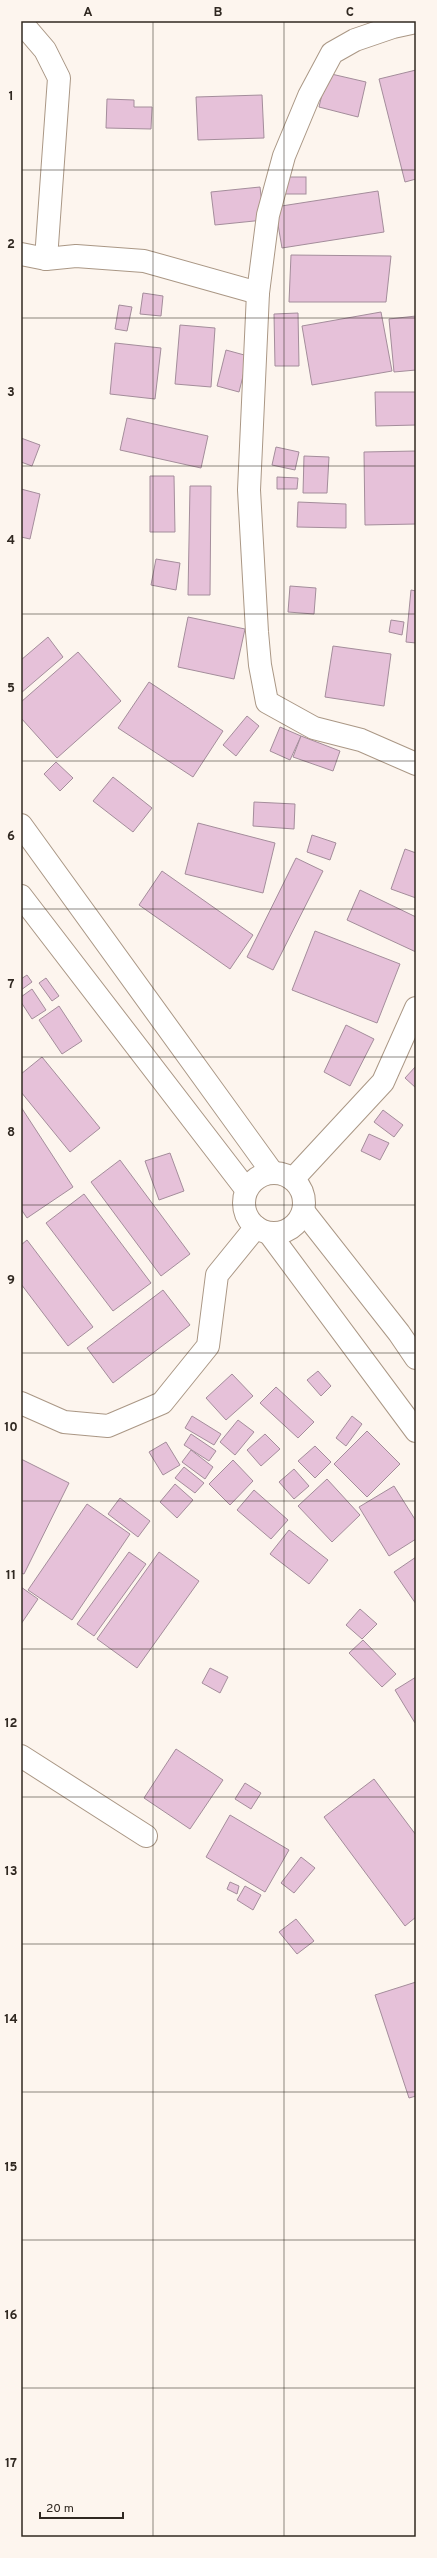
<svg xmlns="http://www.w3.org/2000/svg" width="437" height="2558" font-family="Overpass,sans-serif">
	<rect width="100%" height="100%" fill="#fdf5ee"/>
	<!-- building -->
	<g fill="#e6c1d9" stroke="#a48d9b">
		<path d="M 416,70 L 416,179 L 405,182 L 379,79 Z"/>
		<path d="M 327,73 L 366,82 L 358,117 L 319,107 Z"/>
		<path d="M 262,95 L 264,138 L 198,140 L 196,97 Z"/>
		<path d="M 107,99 L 134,100 L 134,107 L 152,107 L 151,129 L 106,128 Z"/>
		<rect x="283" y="177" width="23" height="17"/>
		<path d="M 260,187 L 264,220 L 215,225 L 211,192 Z"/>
		<path d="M 378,191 L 384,232 L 282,248 L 275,207 Z"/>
		<path d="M 291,255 L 391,256 L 386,302 L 289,302 Z"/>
		<path d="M 143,293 L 163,296 L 161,316 L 140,314 Z"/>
		<path d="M 119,305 L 132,307 L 127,331 L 115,329 Z"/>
		<path d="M 381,312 L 392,371 L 312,385 L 302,326 Z"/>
		<path d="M 298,313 L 299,366 L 275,366 L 274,314 Z"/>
		<path d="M 416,316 L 416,370 L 394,372 L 389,319 Z"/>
		<path d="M 180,325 L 215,328 L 211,387 L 175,384 Z"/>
		<path d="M 115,343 L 161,348 L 155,399 L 110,394 Z"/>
		<path d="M 226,350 L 248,356 L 239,392 L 217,386 Z"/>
		<path d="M 375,392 L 416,392 L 416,425 L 376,426 Z"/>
		<path d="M 127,418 L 208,436 L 201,468 L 120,450 Z"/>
		<path d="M 21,438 L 40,445 L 32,466 L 21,462 Z"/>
		<path d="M 276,447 L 299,452 L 295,470 L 272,465 Z"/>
		<path d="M 416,451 L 416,524 L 365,525 L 364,452 Z"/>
		<path d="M 304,456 L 329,457 L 327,493 L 303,493 Z"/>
		<path d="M 150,476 L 174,476 L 175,532 L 150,532 Z"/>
		<path d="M 277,477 L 298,478 L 297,489 L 277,489 Z"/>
		<path d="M 190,486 L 211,486 L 210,595 L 188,595 Z"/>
		<path d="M 21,489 L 40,494 L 30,539 L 21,537 Z"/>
		<path d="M 298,502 L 346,504 L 346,528 L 297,527 Z"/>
		<path d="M 156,559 L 180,563 L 176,590 L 151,585 Z"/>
		<path d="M 290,586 L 316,588 L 314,614 L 288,612 Z"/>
		<path d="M 411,590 L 416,591 L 416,643 L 406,642 Z"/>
		<path d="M 188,617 L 245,629 L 234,679 L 178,667 Z"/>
		<path d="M 391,620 L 404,622 L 402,635 L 389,632 Z"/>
		<path d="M 48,637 L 63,657 L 21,693 L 21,660 Z"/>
		<path d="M 333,646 L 391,654 L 384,706 L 325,697 Z"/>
		<path d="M 78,652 L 121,701 L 57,758 L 21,718 L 21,702 Z"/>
		<path d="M 149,682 L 223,731 L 193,777 L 118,728 Z"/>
		<path d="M 247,716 L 259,726 L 236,756 L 223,745 Z"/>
		<path d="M 280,727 L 301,736 L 290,760 L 270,751 Z"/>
		<path d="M 301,736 L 340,751 L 333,771 L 293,757 Z"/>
		<path d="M 56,762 L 73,778 L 60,791 L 44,774 Z"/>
		<path d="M 113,777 L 152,808 L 133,832 L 93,801 Z"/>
		<path d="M 254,802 L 295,804 L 294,829 L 253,826 Z"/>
		<path d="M 198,823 L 275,843 L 263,893 L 185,874 Z"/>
		<path d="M 312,835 L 336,843 L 330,860 L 307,852 Z"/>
		<path d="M 405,849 L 416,853 L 416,898 L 391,889 Z"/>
		<path d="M 296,858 L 323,871 L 273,970 L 247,957 Z"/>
		<path d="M 162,871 L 253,935 L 230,969 L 139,905 Z"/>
		<path d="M 360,890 L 416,917 L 416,952 L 347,920 Z"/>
		<path d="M 315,931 L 400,964 L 377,1023 L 292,990 Z"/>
		<path d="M 27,975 L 32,982 L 21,990 L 21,979 Z"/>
		<path d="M 46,978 L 59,996 L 52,1001 L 39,983 Z"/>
		<path d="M 32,989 L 46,1010 L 32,1019 L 21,1002 L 21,997 Z"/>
		<path d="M 59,1006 L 82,1041 L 62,1054 L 39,1020 Z"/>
		<path d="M 346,1025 L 374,1039 L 350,1086 L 324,1072 Z"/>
		<path d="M 42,1057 L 100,1128 L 70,1152 L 21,1092 L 21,1074 Z"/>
		<path d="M 416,1066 L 416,1088 L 405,1078 Z"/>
		<path d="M 21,1107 L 73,1187 L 27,1218 L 21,1209 Z"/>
		<path d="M 383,1110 L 403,1125 L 394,1137 L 374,1122 Z"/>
		<path d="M 369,1134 L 389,1143 L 380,1160 L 361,1151 Z"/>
		<path d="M 170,1153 L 184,1191 L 159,1200 L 145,1161 Z"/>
		<path d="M 120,1160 L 190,1254 L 161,1276 L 91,1182 Z"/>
		<path d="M 84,1194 L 151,1283 L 113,1311 L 46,1223 Z"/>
		<path d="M 27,1240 L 93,1327 L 68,1346 L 21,1284 L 21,1245 Z"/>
		<path d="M 163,1290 L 190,1325 L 113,1383 L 87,1348 Z"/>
		<path d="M 318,1371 L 331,1386 L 321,1396 L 307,1380 Z"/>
		<path d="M 232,1374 L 253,1396 L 226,1420 L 206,1398 Z"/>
		<path d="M 276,1387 L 314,1422 L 298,1438 L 260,1403 Z"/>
		<path d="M 192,1416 L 221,1434 L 214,1445 L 185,1428 Z"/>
		<path d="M 352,1416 L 362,1424 L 346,1446 L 336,1438 Z"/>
		<path d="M 238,1420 L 254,1432 L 235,1455 L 220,1442 Z"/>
		<path d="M 367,1431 L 400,1464 L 367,1497 L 334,1464 Z"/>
		<path d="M 191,1434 L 216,1451 L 209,1461 L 184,1445 Z"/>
		<path d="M 265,1434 L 280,1449 L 261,1466 L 247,1450 Z"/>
		<path d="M 166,1442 L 180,1465 L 163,1475 L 149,1452 Z"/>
		<path d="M 315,1446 L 331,1462 L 315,1478 L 298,1461 Z"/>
		<path d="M 191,1450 L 213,1467 L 205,1479 L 182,1462 Z"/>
		<path d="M 21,1459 L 69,1483 L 24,1574 L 21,1573 Z"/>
		<path d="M 233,1460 L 253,1481 L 230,1505 L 209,1484 Z"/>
		<path d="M 184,1467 L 204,1483 L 195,1493 L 175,1478 Z"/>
		<path d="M 294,1469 L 309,1486 L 294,1499 L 279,1482 Z"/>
		<path d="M 327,1479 L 360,1515 L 332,1542 L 298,1506 Z"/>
		<path d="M 175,1484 L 193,1500 L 177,1518 L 160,1502 Z"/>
		<path d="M 394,1486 L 416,1521 L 416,1539 L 389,1556 L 359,1507 Z"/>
		<path d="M 254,1490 L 288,1520 L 271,1539 L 237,1510 Z"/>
		<path d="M 120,1498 L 150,1521 L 138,1537 L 108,1514 Z"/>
		<path d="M 87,1504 L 130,1534 L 72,1620 L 28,1590 Z"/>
		<path d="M 289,1530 L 328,1560 L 309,1584 L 270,1554 Z"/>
		<path d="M 129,1552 L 146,1564 L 94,1636 L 77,1624 Z"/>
		<path d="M 159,1552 L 199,1581 L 137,1668 L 97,1639 Z"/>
		<path d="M 416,1557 L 416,1604 L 394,1572 Z"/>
		<path d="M 21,1587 L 38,1599 L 21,1624 Z"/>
		<path d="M 360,1609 L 377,1624 L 362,1639 L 346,1625 Z"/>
		<path d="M 363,1640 L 396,1674 L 382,1687 L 349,1653 Z"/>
		<path d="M 210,1668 L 228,1677 L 220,1693 L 202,1683 Z"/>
		<path d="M 416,1677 L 416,1722 L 415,1723 L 395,1690 Z"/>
		<path d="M 176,1749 L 223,1780 L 190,1829 L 144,1798 Z"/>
		<path d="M 374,1779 L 416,1835 L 416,1917 L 405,1926 L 324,1817 Z"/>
		<path d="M 245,1783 L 261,1793 L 251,1809 L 235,1799 Z"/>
		<path d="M 230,1815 L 289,1850 L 265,1892 L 206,1857 Z"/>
		<path d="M 301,1857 L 315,1868 L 294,1893 L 281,1883 Z"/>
		<path d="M 230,1882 L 239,1886 L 237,1894 L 227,1889 Z"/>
		<path d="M 245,1886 L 261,1895 L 253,1910 L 237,1900 Z"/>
		<path d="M 296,1919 L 314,1941 L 297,1954 L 279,1932 Z"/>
		<path d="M 416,1982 L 416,2096 L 409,2098 L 375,1995 Z"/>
	</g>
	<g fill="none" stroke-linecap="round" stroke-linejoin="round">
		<!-- minor casing -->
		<g stroke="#aa9785" stroke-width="24">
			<g id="minor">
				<path d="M 21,22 L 45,50 L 59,78 L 46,259"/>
				<path d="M 416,22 L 393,27 L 355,40 L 332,53 L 309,96 L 284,156 L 268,215 L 258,293 L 249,490 L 257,632 L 260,665 L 267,702 L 314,728 L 361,740 L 416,764"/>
				<path d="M 21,254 L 46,259 L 76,256 L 144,261 L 258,293"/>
				<path d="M 294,1178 L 383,1082 L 416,1008"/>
				<path d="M 21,1403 L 64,1422 L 108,1426 L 162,1403 L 208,1346 L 217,1275 L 256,1227"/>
				<path d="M 21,1756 L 146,1836"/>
			</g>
		</g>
		<!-- secondary casing -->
		<g stroke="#aa9785" stroke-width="24">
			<g id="secondary">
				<path d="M 21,825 L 272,1172"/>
				<path d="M 21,896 L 246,1189"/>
				<circle cx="274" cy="1203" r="30"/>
				<path d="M 304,1212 L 399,1333 L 416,1358"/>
				<path d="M 269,1233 L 416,1431"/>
			</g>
		</g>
		<!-- minor -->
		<use href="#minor" stroke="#fff" stroke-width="22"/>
		<!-- secondary -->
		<use href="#secondary" stroke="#fff" stroke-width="22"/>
	</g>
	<!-- grid -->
	<path fill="none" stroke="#302821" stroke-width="1" stroke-opacity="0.55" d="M 153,21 L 153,2537M 284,21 L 284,2537M 21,170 L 416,170M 21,318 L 416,318M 21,466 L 416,466M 21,614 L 416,614M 21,761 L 416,761M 21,909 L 416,909M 21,1057 L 416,1057M 21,1205 L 416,1205M 21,1353 L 416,1353M 21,1501 L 416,1501M 21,1649 L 416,1649M 21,1797 L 416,1797M 21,1944 L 416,1944M 21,2092 L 416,2092M 21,2240 L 416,2240M 21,2388 L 416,2388"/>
	<!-- border -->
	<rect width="437" height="2558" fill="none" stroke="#fdf5ee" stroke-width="44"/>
	<!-- scale -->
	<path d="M40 2512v6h83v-6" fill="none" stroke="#302821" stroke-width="2"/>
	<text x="46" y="2512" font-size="12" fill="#302821" stroke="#fdf5ee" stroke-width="3" paint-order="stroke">20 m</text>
	<rect x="22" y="22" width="393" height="2514" fill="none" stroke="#302821" stroke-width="1.5"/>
	<g font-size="13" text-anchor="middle" font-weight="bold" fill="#302821">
		<text x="88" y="16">A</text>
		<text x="218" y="16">B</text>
		<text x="350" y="16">C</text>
		<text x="11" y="100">1</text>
		<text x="11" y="248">2</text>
		<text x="11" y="396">3</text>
		<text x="11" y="544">4</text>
		<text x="11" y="692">5</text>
		<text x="11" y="840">6</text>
		<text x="11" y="988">7</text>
		<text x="11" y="1136">8</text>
		<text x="11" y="1284">9</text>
		<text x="11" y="1431">10</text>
		<text x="11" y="1579">11</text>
		<text x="11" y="1727">12</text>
		<text x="11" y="1875">13</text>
		<text x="11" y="2023">14</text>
		<text x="11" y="2171">15</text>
		<text x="11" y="2319">16</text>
		<text x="11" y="2467">17</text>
	</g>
</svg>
